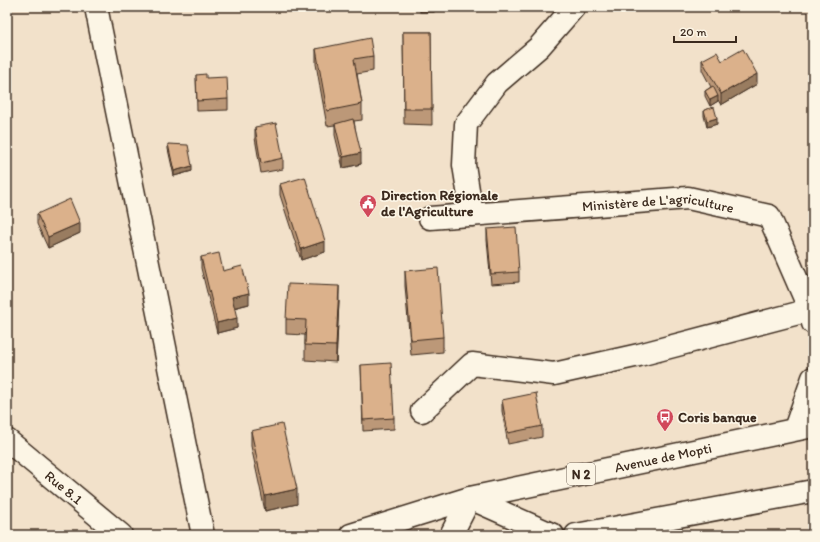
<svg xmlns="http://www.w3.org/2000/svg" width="820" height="542" font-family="Itim,sans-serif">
	<rect width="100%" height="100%" fill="#f2e1ca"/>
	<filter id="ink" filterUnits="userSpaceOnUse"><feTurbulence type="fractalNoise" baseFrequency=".025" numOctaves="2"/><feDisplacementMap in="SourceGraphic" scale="8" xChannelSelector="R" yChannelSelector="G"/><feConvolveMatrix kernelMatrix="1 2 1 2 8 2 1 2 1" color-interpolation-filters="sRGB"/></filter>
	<g filter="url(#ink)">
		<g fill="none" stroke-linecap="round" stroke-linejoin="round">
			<!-- minor casing -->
			<g stroke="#3b2a1e" stroke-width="25">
				<g id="minor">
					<path d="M 96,7 L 203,535"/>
					<path d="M 472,215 L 464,165 L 466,124 L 497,83 L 539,47 L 574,7"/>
					<path id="s1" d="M 430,218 L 688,198 L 769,216 L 810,310 L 813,323"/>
					<path d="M 422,411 L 472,364 L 554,374 L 639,355 L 810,310 L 813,308"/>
					<path d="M 795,429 L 813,378"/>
					<path id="s2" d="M 7,440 L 121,535"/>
					<path d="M 451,535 L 470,498 L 553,535"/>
					<path d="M 576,535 L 813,491"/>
				</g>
			</g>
			<!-- major casing -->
			<g stroke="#3b2a1e" stroke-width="25">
				<g id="major">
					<path id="s3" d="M 351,535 L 470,498 L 813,426"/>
				</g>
			</g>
			<!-- minor -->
			<use href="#minor" stroke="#fcf5e5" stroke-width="22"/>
			<!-- major -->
			<use href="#major" stroke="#fcf5e5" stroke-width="22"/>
		</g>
		<!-- wall -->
		<g fill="#bc9878" stroke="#3b2a1e">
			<rect x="420" y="7" width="14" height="5"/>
			<path d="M 403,32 L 431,32 L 432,125 L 404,124 Z"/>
			<path d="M 316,49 L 373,56 L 373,71 L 357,74 L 362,104 L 362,120 L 354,121 L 361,164 L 343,168 L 335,135 L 335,125 L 327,126 L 316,64 Z"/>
			<path d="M 7,53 L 8,59 L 8,64 L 7,64 Z"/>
			<path d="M 702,60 L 722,61 L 757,84 L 721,105 L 718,100 L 718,101 L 710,106 L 705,96 L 705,91 L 711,87 L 702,70 Z"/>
			<path d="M 196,75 L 206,78 L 228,99 L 228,110 L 197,111 Z"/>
			<path d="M 704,110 L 717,124 L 707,127 L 704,116 Z"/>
			<path d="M 255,127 L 283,158 L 283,169 L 261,173 L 255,138 Z"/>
			<path d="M 168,144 L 192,171 L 174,176 L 168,149 Z"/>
			<path d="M 280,184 L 325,252 L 301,260 L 280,195 Z"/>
			<path d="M 37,214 L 80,233 L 48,248 L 37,224 Z"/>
			<path d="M 487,229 L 519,272 L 519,282 L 491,284 L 487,240 Z"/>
			<path d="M 201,257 L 223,271 L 249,304 L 234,308 L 237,328 L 217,333 L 201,268 Z"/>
			<path d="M 405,271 L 443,337 L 443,352 L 411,355 L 405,286 Z"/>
			<path d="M 339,301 L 336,362 L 305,360 L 305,335 L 286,334 L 286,319 Z"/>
			<path d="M 361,365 L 394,418 L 394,429 L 363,431 Z"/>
			<path d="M 502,400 L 542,426 L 542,437 L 508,444 L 502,411 Z"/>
			<path d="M 251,431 L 297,504 L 265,511 L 251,446 Z"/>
		</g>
		<!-- shaded-wall -->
		<g fill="#997c61" stroke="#3b2a1e">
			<path d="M 757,74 L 757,84 L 721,105 L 721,94 Z"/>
			<path d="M 718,96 L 718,101 L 710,106 L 710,100 Z"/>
			<path d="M 717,118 L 717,124 L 707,127 L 707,121 Z"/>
			<path d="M 361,153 L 361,164 L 343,168 L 343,157 Z"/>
			<path d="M 192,166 L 192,171 L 174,176 L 174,171 Z"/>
			<path d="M 80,223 L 80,233 L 48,248 L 48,237 Z"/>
			<path d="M 325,241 L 325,252 L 301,260 L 301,249 Z"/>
			<path d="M 8,272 L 8,287 L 7,302 L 7,287 Z"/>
			<path d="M 339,286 L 339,301 L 336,362 L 336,346 Z"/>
			<path d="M 249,293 L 249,304 L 232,308 L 232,297 Z"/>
			<path d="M 237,318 L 237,328 L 217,333 L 217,323 Z"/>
			<path d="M 297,489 L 297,504 L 265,511 L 265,496 Z"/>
		</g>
		<!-- building -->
		<g fill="#dbb18b" stroke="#3b2a1e">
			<path d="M 403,32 L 431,32 L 432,109 L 404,109 Z"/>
			<path d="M 370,38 L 373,56 L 354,59 L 362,104 L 327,111 L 316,49 Z"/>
			<path d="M 743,49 L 757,74 L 721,94 L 702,60 L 717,52 L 722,61 Z"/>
			<path d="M 206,74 L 206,78 L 227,77 L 228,99 L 197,101 L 196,75 Z"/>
			<path d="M 713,86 L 718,96 L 710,100 L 705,91 Z"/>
			<path d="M 714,107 L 717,118 L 707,121 L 704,110 Z"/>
			<path d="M 353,119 L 361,153 L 343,157 L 335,124 Z"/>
			<path d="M 276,123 L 283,158 L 261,163 L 255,127 Z"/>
			<path d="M 168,144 L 188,145 L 192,166 L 174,171 Z"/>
			<path d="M 305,177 L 325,241 L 301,249 L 280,184 Z"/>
			<path d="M 70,199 L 80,223 L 48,237 L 37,214 Z"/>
			<path d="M 516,227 L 519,272 L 491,274 L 487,229 Z"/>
			<path d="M 219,253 L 223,271 L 242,266 L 249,293 L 232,297 L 237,318 L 217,323 L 201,257 Z"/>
			<path d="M 438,268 L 443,337 L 411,340 L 405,271 Z"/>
			<path d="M 7,272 L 8,272 L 7,287 Z"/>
			<path d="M 288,284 L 339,286 L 336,346 L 305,345 L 306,320 L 286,319 Z"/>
			<path d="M 391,363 L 394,418 L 363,420 L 361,365 Z"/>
			<path d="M 536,393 L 542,426 L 508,433 L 502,400 Z"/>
			<path d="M 282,424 L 297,489 L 265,496 L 251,431 Z"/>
		</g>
	</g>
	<!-- icons -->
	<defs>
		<g id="civic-pin" transform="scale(0.9)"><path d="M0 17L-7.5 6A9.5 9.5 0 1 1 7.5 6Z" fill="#d1495b" stroke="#fcf5e5"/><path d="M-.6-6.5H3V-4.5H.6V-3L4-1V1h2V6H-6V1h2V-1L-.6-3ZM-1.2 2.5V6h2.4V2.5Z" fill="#fff"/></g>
		<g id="bus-pin" transform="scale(0.9)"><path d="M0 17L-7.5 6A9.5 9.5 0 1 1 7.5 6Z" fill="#d1495b" stroke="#fcf5e5"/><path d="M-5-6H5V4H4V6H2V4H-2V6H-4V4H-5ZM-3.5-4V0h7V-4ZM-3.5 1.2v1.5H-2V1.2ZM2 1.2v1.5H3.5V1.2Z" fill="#fff"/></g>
	</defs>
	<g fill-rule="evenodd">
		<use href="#civic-pin" x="368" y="203"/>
		<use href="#bus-pin" x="665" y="417"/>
	</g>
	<g text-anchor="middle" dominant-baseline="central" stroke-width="3.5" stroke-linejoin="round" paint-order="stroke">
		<!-- shield labels -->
		<rect fill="#fcf5e5" stroke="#75675a" stroke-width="1" x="567" y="463" width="28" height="22" rx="3"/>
		<g font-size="13" font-weight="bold" fill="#3b2a1e">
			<text x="581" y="474">N 2</text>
		</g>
		<!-- poi labels -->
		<g font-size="14" font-weight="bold" fill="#3b2a1e" stroke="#fcf5e5" text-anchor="start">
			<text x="381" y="195">Direction Régionale<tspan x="381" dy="16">de l'Agriculture</tspan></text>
			<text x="678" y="417">Coris banque</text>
		</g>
		<!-- street labels -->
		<g font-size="14" fill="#3b2a1e" stroke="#fcf5e5">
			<text stroke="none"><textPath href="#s1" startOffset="229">Ministère de L'agriculture</textPath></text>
			<text stroke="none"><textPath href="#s3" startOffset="322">Avenue de Mopti</textPath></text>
			<text stroke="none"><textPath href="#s2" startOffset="74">Rue 8.1</textPath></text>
		</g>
	</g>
	<!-- margin -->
	<rect width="820" height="542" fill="none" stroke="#fcf5e5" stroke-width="24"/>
	<rect x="12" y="12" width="796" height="518" fill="none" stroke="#3b2a1e" stroke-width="1.5" filter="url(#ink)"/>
	<!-- scale -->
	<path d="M674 36v6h62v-6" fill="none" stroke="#3b2a1e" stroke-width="2"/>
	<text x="680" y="36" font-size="12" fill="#3b2a1e" stroke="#fcf5e5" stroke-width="3" paint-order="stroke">20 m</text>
</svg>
